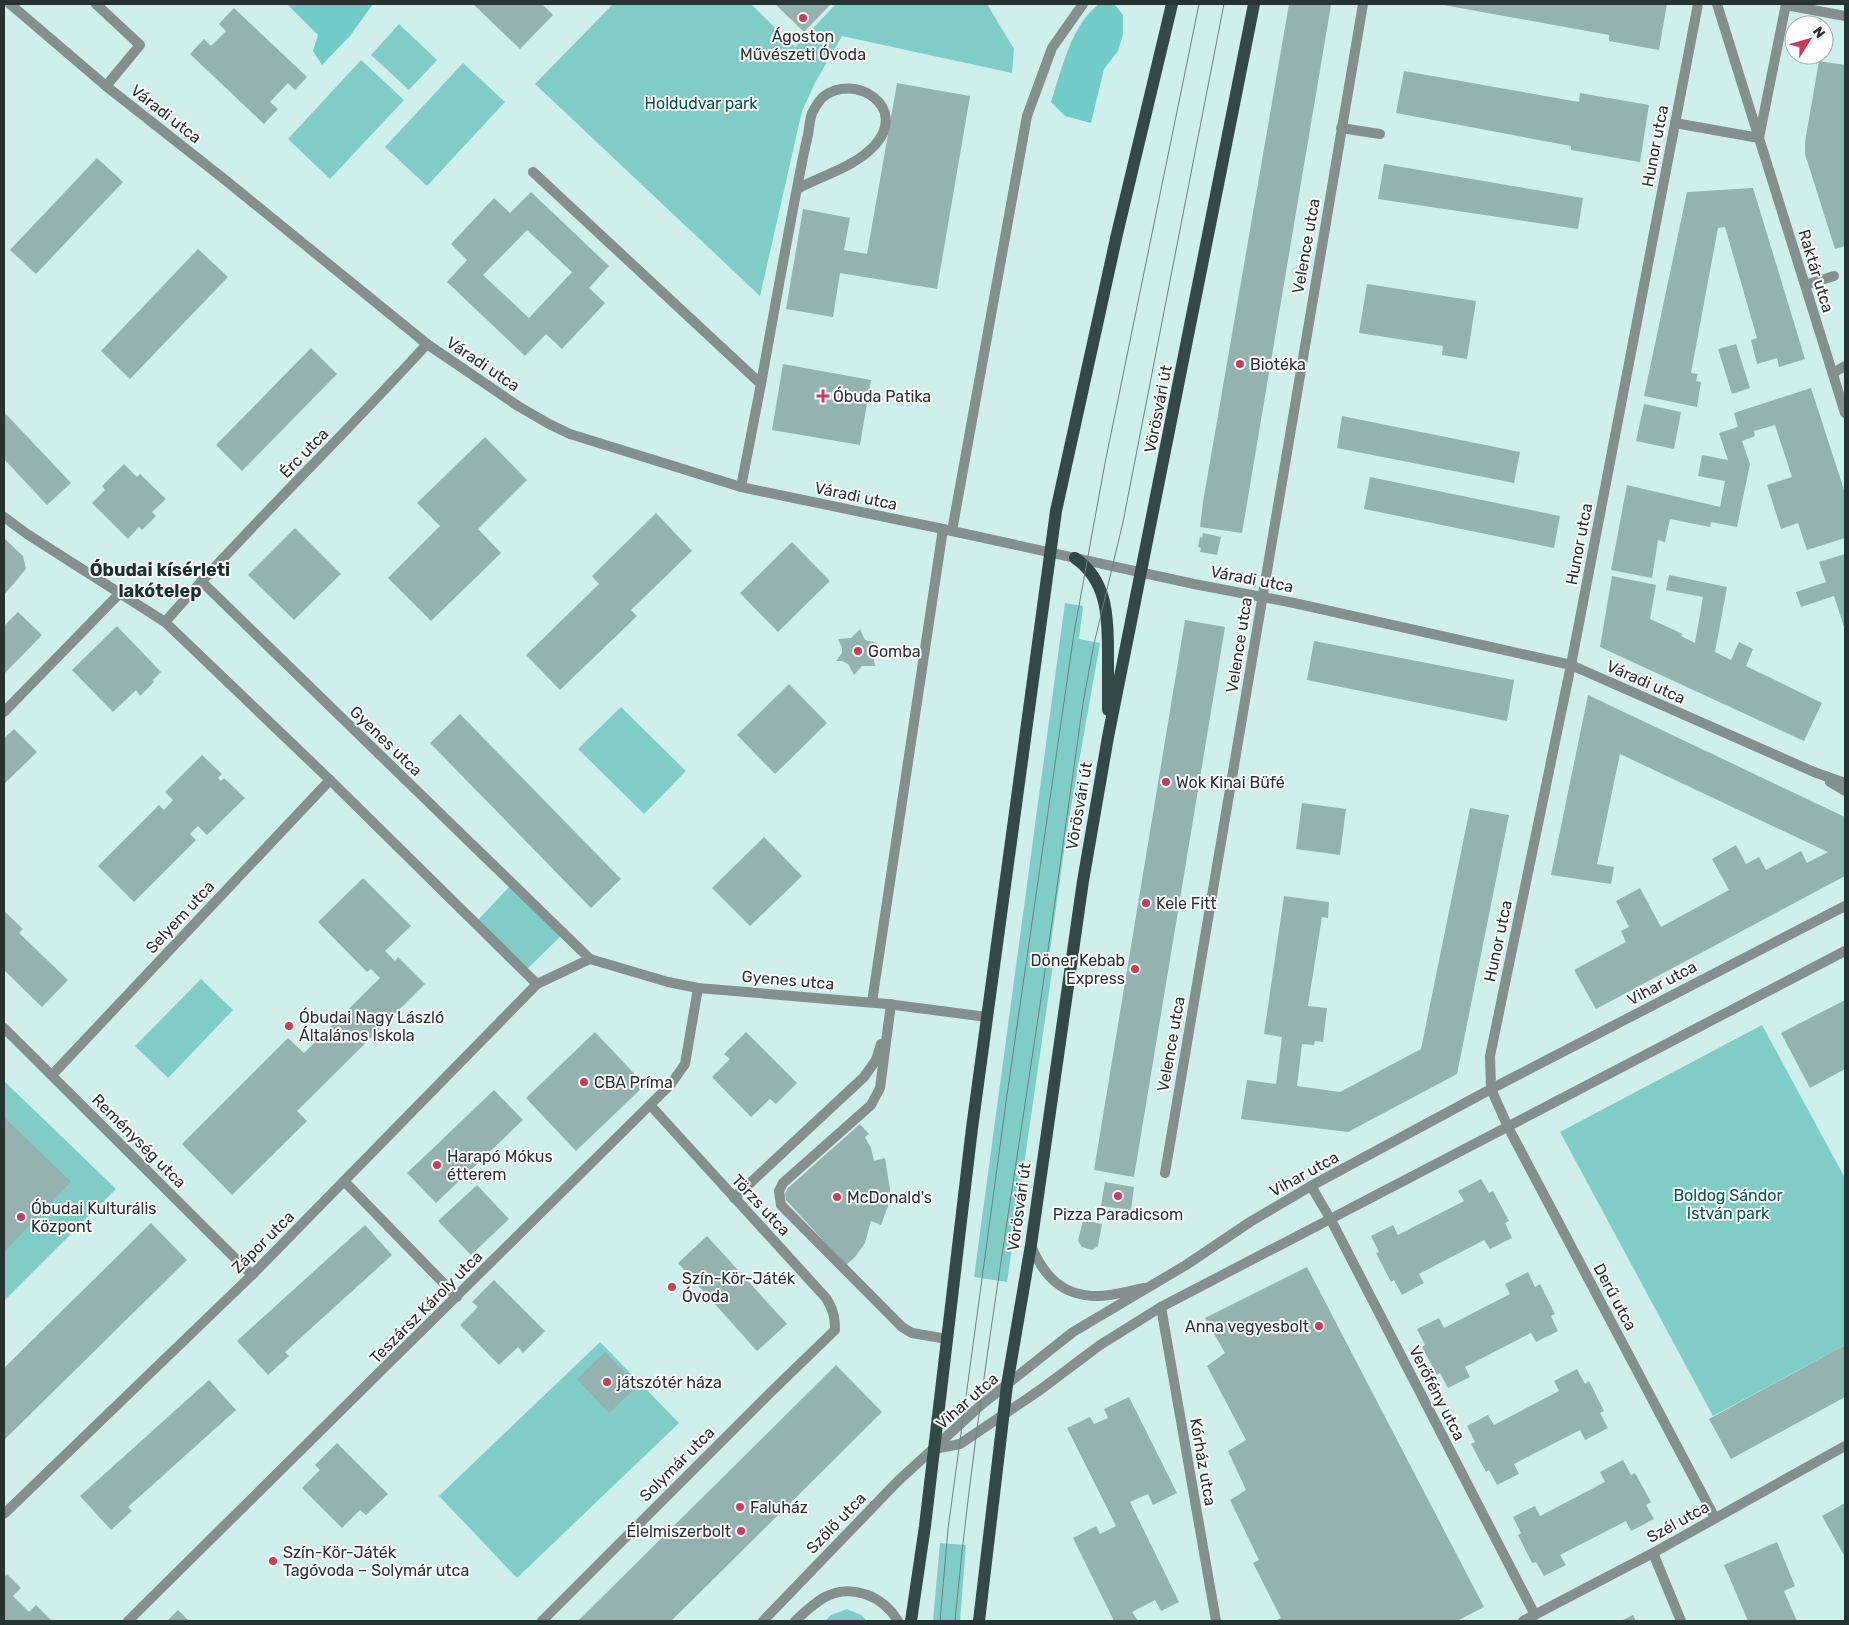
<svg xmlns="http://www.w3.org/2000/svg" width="1849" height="1625" font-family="Rubik,sans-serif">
	<rect width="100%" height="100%" fill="#cfefed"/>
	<!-- green -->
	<g fill="#80cdc8">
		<path d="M 613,4 L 751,4 L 795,47 L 836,4 L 987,4 L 1014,49 L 1012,73 L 842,36 L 816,81 L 802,111 L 760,296 L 535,84 Z"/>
		<path d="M 399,24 L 437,60 L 409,90 L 371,55 Z"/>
		<path d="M 361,60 L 404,100 L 330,179 L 288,139 Z"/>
		<path d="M 463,63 L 505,102 L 427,186 L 385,147 Z"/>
		<path d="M 1065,603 L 1083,606 L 1079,639 L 1100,643 L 1067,830 L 1049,957 L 1054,958 L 1007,1282 L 974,1277 Z"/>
		<path d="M 621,707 L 686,771 L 644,814 L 578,749 Z"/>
		<path d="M 512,884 L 563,934 L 524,972 L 475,923 Z"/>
		<path d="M 201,979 L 233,1010 L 168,1078 L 135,1046 Z"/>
		<path d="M 1762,1025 L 1845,1178 L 1845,1345 L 1713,1416 L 1560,1132 Z"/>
		<path d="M 4,1081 L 116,1189 L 4,1301 Z"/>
		<path d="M 600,1342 L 679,1423 L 517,1578 L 439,1496 Z"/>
		<path d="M 940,1543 L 966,1545 L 960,1621 L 933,1621 Z"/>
		<path d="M 847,1609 L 861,1615 L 867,1621 L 825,1621 L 831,1615 Z"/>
	</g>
	<!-- forest -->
	<g fill="#71ccc7">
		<path d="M 287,4 L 373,4 L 350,36 L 322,65 L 313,51 L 318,35 Z"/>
		<path d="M 1099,4 L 1115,5 L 1123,15 L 1123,34 L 1118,51 L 1104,69 L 1091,123 L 1065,116 L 1051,102 C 1062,69 1071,25 1099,4 Z"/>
	</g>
	<!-- building -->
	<g fill="#94b2b0" fill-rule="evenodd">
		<path d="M 473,4 L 542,4 L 553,15 L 520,49 Z"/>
		<path d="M 775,4 L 831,4 L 804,32 Z"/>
		<path d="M 1289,4 L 1331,5 L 1242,533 L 1200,527 L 1203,502 Z"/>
		<path d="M 1438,4 L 1667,4 L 1659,50 L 1609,41 L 1609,35 Z"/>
		<path d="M 234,8 L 307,77 L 295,90 L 288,83 L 270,102 L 278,109 L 264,124 L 190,54 L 204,39 L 211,46 L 226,31 L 219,24 Z"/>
		<path d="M 1819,61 L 1845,65 L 1845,246 L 1835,249 L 1805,154 L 1805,142 Z"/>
		<path d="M 1404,71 L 1579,102 L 1580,93 L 1649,105 L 1640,162 L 1571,150 L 1571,146 L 1396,113 Z"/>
		<path d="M 897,83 L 970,96 L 937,289 L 840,273 L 833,317 L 786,309 L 803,209 L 850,218 L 844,250 L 867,254 Z"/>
		<path d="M 97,158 L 123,182 L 36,274 L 10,250 Z"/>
		<path d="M 1384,164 L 1583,198 L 1578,229 L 1378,199 Z"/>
		<path d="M 1753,188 L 1805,359 L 1779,367 L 1777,358 L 1757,364 L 1751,340 L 1757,338 L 1725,227 L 1718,228 L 1691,373 L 1698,374 L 1696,381 L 1701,382 L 1697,407 L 1644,396 L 1687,192 Z"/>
		<path d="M 531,192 L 609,266 L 589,288 L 605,303 L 562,349 L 546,334 L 525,356 L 447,282 L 467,260 L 451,244 L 494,198 L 510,213 ZM 527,230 L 572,272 L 529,318 L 483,275 Z"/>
		<path d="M 198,249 L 228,277 L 130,379 L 101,351 Z"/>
		<path d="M 1367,284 L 1476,301 L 1467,359 L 1442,355 L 1443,346 L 1359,333 Z"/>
		<path d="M 1736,344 L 1750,388 L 1732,394 L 1718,349 Z"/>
		<path d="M 311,348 L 337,374 L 242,471 L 216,445 Z"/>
		<path d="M 783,364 L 871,380 L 860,445 L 772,430 Z"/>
		<path d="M 1811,388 L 1845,493 L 1845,538 L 1807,550 L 1798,523 L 1781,529 L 1767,485 L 1792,477 L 1775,425 L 1754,431 L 1755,436 L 1742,441 L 1750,464 L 1737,527 L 1711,522 L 1710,527 L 1670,519 L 1665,542 L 1658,540 L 1652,578 L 1611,570 L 1627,485 L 1720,507 L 1725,481 L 1698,476 L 1702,455 L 1728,460 L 1719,433 L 1738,427 L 1734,413 Z"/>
		<path d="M 1644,404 L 1681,412 L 1674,449 L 1636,441 Z"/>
		<path d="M 4,412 L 71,483 L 47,505 L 4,459 Z"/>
		<path d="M 1342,416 L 1520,452 L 1514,483 L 1337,448 Z"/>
		<path d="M 485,437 L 527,480 L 478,529 L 501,553 L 431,621 L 388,578 L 440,526 L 417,503 Z"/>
		<path d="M 124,464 L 137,477 L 140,474 L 166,499 L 152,512 L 156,516 L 142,530 L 139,527 L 128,539 L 92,503 L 105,490 L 102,486 Z"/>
		<path d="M 1370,477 L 1560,516 L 1554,548 L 1364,509 Z"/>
		<path d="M 656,513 L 692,551 L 631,610 L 637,616 L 560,690 L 526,655 L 599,584 L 592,576 Z"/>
		<path d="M 295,528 L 341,574 L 294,620 L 248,575 Z"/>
		<path d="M 1203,533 L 1221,537 L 1217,555 L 1200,552 L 1201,548 L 1198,547 L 1200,537 L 1202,538 Z"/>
		<path d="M 4,538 L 23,556 L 26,569 L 4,595 Z"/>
		<path d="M 792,542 L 830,581 L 778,632 L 740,593 Z"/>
		<path d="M 1845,554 L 1845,630 L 1834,596 L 1801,607 L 1796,592 L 1826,582 L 1819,562 Z"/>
		<path d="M 1669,575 L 1727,587 L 1715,652 L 1731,660 L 1739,642 L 1753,649 L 1746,666 L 1822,703 L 1804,741 L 1600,647 L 1612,576 L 1656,585 L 1650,619 L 1683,634 L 1681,636 L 1695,643 L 1703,597 L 1666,590 Z"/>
		<path d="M 18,612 L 42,635 L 4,674 L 4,626 Z"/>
		<path d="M 1185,620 L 1225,627 L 1134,1177 L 1094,1170 Z"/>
		<path d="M 117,626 L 161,672 L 153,680 L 154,682 L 140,696 L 136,690 L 113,712 L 72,670 Z"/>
		<path d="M 860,629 L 865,640 L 877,643 L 873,654 L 875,666 L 862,666 L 854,675 L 848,664 L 842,661 L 836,661 L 842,653 L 842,648 L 838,639 L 851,638 Z"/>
		<path d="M 1314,641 L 1514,680 L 1507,721 L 1307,680 Z"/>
		<path d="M 789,684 L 827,723 L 775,774 L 737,735 Z"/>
		<path d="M 1588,695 L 1845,817 L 1845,876 L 1596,1009 L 1574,970 L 1626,942 L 1621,931 L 1629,927 L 1616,901 L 1640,888 L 1661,927 L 1729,890 L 1712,859 L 1736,845 L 1746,864 L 1759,857 L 1766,870 L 1801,851 L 1807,863 L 1828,852 L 1620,754 L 1597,864 L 1614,867 L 1611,884 L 1551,875 Z"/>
		<path d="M 460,714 L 621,879 L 591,908 L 430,743 Z"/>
		<path d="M 14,729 L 37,752 L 4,784 L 4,738 Z"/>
		<path d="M 202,755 L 222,774 L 218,778 L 221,781 L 224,778 L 245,798 L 207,835 L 198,826 L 190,834 L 196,840 L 134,902 L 98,866 L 159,805 L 164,810 L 173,800 L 165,792 Z"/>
		<path d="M 1302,803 L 1346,809 L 1340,855 L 1296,849 Z"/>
		<path d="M 1470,808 L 1509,815 L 1457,1074 L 1348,1132 L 1241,1119 L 1247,1080 L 1276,1084 L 1282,1037 L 1264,1034 L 1284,896 L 1329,902 L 1328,918 L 1322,917 L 1308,1006 L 1327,1008 L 1323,1042 L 1315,1041 L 1314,1045 L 1302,1044 L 1297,1086 L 1340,1092 L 1421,1049 Z"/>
		<path d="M 764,837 L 802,876 L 750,926 L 712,888 Z"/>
		<path d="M 363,878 L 411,926 L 385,951 L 395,961 L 398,957 L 425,984 L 297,1111 L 307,1121 L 232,1195 L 182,1144 L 288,1038 L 304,1053 L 380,978 L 371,969 L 367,972 L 318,922 Z"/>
		<path d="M 4,911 L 23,929 L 19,933 L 68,980 L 42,1007 L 4,970 Z"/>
		<path d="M 1845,1000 L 1845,1069 L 1810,1088 L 1781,1033 Z"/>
		<path d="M 595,1032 L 645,1085 L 576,1151 L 526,1098 Z"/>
		<path d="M 746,1032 L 797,1083 L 776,1104 L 770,1099 L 751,1117 L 712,1077 L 730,1059 L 724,1054 Z"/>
		<path d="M 494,1090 L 523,1120 L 436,1203 L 407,1173 Z"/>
		<path d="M 4,1117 L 71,1182 L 4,1252 Z"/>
		<path d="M 860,1124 L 869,1134 L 865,1137 L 871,1148 L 874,1161 L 885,1158 L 890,1189 L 888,1206 L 881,1225 L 871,1221 L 865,1243 L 855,1257 L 846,1265 L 786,1200 L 785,1193 L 788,1188 Z"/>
		<path d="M 1481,1179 L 1489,1193 L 1493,1191 L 1509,1221 L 1505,1223 L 1512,1238 L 1490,1249 L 1484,1240 L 1419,1274 L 1424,1283 L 1402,1295 L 1394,1280 L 1391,1282 L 1376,1253 L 1379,1252 L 1371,1236 L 1393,1225 L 1398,1235 L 1464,1201 L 1458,1191 Z"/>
		<path d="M 1105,1182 L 1134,1187 L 1131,1210 L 1101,1206 Z"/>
		<path d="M 477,1185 L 509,1219 L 471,1255 L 438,1221 Z"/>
		<path d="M 1083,1220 L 1102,1224 L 1098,1246 L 1092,1250 L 1082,1247 L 1078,1241 Z"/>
		<path d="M 151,1223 L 187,1260 L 4,1440 L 4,1368 Z"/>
		<path d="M 365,1225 L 392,1255 L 285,1352 L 289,1356 L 268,1375 L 237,1341 Z"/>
		<path d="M 707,1236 L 787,1324 L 757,1351 L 678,1263 Z"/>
		<path d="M 1307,1267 L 1484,1607 L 1457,1621 L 1275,1621 L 1281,1618 L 1253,1563 L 1259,1560 L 1230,1500 L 1246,1490 L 1228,1451 L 1246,1440 L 1207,1366 L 1225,1353 L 1205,1318 Z"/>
		<path d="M 1528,1272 L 1535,1287 L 1540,1284 L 1555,1314 L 1551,1316 L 1558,1331 L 1536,1342 L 1531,1333 L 1465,1367 L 1470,1377 L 1448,1388 L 1440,1373 L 1437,1375 L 1422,1347 L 1425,1345 L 1417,1329 L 1439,1318 L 1444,1328 L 1510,1294 L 1505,1284 Z"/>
		<path d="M 494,1280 L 545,1331 L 523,1353 L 518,1347 L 499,1365 L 460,1325 L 478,1307 L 472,1302 Z"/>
		<path d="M 1845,1345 L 1845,1397 L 1731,1459 L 1709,1419 Z"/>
		<path d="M 605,1352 L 638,1386 L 609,1413 L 577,1379 Z"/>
		<path d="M 836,1365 L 882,1412 L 763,1530 L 671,1621 L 578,1621 Z"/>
		<path d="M 1577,1369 L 1585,1384 L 1589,1381 L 1604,1411 L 1600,1413 L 1608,1428 L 1585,1440 L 1580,1430 L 1514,1464 L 1519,1474 L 1497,1485 L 1489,1470 L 1486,1472 L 1471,1444 L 1475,1442 L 1467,1426 L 1488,1415 L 1494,1425 L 1559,1391 L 1554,1381 Z"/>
		<path d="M 209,1380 L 236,1410 L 128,1507 L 132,1511 L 111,1530 L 80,1496 Z"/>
		<path d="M 1129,1397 L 1177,1493 L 1153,1505 L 1148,1494 L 1130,1502 L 1179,1602 L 1161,1611 L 1155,1600 L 1132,1612 L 1138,1621 L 1114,1621 L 1073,1538 L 1096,1526 L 1100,1534 L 1116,1526 L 1067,1428 L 1090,1417 L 1094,1424 L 1108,1418 L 1104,1409 Z"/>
		<path d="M 337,1443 L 388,1494 L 366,1515 L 360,1510 L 342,1528 L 302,1488 L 320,1470 L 315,1465 Z"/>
		<path d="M 1623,1460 L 1631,1475 L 1635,1473 L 1651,1502 L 1646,1505 L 1654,1519 L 1631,1531 L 1626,1521 L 1560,1555 L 1566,1565 L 1544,1576 L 1536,1562 L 1532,1563 L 1518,1535 L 1521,1533 L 1513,1517 L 1535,1506 L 1540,1516 L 1605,1482 L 1600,1472 Z"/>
		<path d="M 1845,1503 L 1845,1557 L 1822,1516 Z"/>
		<path d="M 1777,1542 L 1795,1586 L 1784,1591 L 1797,1621 L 1748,1621 L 1724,1565 Z"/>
		<path d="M 7,1574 L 21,1588 L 13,1596 L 29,1612 L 36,1605 L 52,1621 L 4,1621 L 4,1577 Z"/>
		<path d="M 178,1610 L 189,1621 L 167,1621 Z"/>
		<path d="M 1633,1615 L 1636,1621 L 1621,1621 Z"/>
	</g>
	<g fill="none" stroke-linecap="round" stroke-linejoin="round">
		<!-- lane -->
		<g stroke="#83908f" stroke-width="10">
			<path d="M 96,4 L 140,45 L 106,86"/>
			<path d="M 1786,5 L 1845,16"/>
			<path d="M 1675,123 L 1759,138"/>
			<path d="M 1341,128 L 1380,134"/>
			<path d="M 533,172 L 761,384 L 741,487"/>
			<path d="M 1805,285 L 1834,276"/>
			<path d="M 1833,373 L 1845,366"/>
			<path d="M 761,384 C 773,317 785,250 798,183 C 801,167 804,151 808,135 C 809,128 810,119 812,113 C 815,108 819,100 823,97 C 855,72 909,107 875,145 C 855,167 823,175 797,189"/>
			<path d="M 952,531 L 1027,116 L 1052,48 L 1083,4"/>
			<path d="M 4,712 L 120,593"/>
			<path d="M 872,1002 L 943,529"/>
			<path d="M 891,1004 L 880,1088 L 871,1105 L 783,1183 L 779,1191 L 781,1205 L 902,1327 L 912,1333 L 947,1339"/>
			<path d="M 1165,1173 L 1363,4"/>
			<path d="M 344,1181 L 457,1297"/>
			<path d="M 734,1198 L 864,1077 L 876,1060 L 881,1044"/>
			<path d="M 1031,1246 C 1044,1276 1062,1296 1097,1296 C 1112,1296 1129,1291 1144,1288"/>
		</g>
		<!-- street -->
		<g stroke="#83908f" stroke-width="10">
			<path d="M 10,4 L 106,86 L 224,179 L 427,344 L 518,406 L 549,424 L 570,434 L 741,487 L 943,529 L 1194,584 L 1294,603 L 1571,665 L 1814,772 L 1845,783"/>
			<path d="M 1698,4 L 1571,665 L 1490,1056 L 1491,1089 L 1508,1127 L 1715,1518"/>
			<path d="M 1717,4 L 1845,413"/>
			<path d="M 1759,138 L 1786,4"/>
			<path d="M 4,517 L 27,534 L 165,622 L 330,780 L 537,984"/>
			<path d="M 201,581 L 590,959 L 668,982 L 698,988 L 887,1004 L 987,1017"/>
			<path d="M 165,622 C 249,526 341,439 427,344"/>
			<path d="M 1830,782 L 1845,791"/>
			<path d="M 4,1028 L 252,1275"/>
			<path d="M 52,1075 L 330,780"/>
			<path d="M 1311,1186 L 1331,1220 L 1535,1615"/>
			<path d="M 1161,1307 L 1216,1621"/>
			<path d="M 934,1449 L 960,1444 L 1040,1390 L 1100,1345 L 1161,1307 L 1845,951"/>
			<path d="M 4,1514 L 252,1275 L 537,984 L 590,959"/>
			<path d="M 1653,1553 L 1681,1621"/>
			<path d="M 128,1621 L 671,1084 L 685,1064 L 698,988"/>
			<path d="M 542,1621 L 771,1392 L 835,1330 C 835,1317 833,1309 826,1298 L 651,1106"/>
			<path d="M 763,1621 L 898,1481 L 981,1405 L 1073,1332 L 1186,1265 L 1250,1222 L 1311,1186 L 1491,1089 L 1845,906"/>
			<path d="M 795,1621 C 805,1612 814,1603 825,1597 C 852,1583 883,1596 898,1621"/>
			<path d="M 1523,1621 L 1653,1553 L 1845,1446"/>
		</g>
		<!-- primary -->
		<g stroke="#324947" stroke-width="12">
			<path d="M 1075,558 C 1107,580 1108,616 1108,652 C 1108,671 1108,690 1108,710"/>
			<path d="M 911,1621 L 925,1526 L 972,1128 L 1056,511 L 1117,234 L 1172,4"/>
			<path d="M 979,1621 L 1007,1385 L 1031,1245 L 1083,881 L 1108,737 L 1254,4"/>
		</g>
		<!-- tram -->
		<g stroke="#6d8180" stroke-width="1">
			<path d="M 940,1621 L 948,1529 L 1006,1102 L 1074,633 L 1105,463 L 1199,4"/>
			<path d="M 955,1621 C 971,1448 999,1276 1025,1104 C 1046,970 1064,836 1083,703 L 1094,644 L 1123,522 L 1224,4"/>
		</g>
	</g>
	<!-- markers -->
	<g fill="#ca3b5e" stroke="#fff" stroke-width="2">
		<circle cx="803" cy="18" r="5"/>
		<circle cx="1240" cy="364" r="5"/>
		<path d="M820.5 388.5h5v5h5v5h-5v5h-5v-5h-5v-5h5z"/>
		<circle cx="858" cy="651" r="5"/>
		<circle cx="1166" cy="782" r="5"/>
		<circle cx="1146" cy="903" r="5"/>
		<circle cx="1135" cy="969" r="5"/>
		<circle cx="289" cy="1026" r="5"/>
		<circle cx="584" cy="1082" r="5"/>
		<circle cx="437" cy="1165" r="5"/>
		<circle cx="1118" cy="1196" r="5"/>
		<circle cx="837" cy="1197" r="5"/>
		<circle cx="21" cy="1217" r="5"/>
		<circle cx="672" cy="1287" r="5"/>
		<circle cx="1319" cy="1326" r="5"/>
		<circle cx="607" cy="1382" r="5"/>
		<circle cx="740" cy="1507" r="5"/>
		<circle cx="741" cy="1531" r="5"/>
		<circle cx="273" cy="1561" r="5"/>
	</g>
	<g text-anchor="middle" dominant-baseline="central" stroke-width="4" stroke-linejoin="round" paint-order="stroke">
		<!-- poi labels -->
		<g font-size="16" fill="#273332" stroke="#fff" text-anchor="start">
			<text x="803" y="36" text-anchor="middle">Ágoston<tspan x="803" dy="18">Művészeti Óvoda</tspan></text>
			<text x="1250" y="364">Biotéka</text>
			<text x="833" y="396">Óbuda Patika</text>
			<text x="868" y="651">Gomba</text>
			<text x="1176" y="782">Wok Kinai Büfé</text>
			<text x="1156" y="903">Kele Fitt</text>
			<text x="1125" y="960" text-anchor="end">Döner Kebab<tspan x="1125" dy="18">Express</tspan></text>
			<text x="299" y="1017">Óbudai Nagy László<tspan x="299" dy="18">Általános Iskola</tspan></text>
			<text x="594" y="1082">CBA Príma</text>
			<text x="447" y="1156">Harapó Mókus<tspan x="447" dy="18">étterem</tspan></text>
			<text x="847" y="1197">McDonald's</text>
			<text x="31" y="1208">Óbudai Kulturális<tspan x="31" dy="18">Központ</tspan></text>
			<text x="1118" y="1214" text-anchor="middle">Pizza Paradicsom</text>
			<text x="682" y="1278">Szín-Kör-Játék<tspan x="682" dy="18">Óvoda</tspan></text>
			<text x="1309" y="1326" text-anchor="end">Anna vegyesbolt</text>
			<text x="617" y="1382">játszótér háza</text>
			<text x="750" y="1507">Faluház</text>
			<text x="731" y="1531" text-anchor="end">Élelmiszerbolt</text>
			<text x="283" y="1552">Szín-Kör-Játék<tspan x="283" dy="18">Tagóvoda – Solymár utca</tspan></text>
		</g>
		<!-- park labels -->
		<g font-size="16" fill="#005552" stroke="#fff">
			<text x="701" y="103">Holdudvar park</text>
			<text x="1728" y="1195">Boldog Sándor<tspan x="1728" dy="18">István park</tspan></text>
		</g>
		<!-- street labels -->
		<g font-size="16" fill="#273332" stroke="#fff">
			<text transform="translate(166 114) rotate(38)">Váradi utca</text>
			<text transform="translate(1655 146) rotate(-79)">Hunor utca</text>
			<text transform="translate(1306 246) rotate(-80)">Velence utca</text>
			<text transform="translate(1816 271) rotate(73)">Raktár utca</text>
			<text transform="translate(483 364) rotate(34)">Váradi utca</text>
			<text transform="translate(1158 409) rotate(-79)">Vörösvári út</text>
			<text transform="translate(304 453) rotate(-46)">Érc utca</text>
			<text transform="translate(856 496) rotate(12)">Váradi utca</text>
			<text transform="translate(1579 544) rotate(-79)">Hunor utca</text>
			<text transform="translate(1252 579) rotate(11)">Váradi utca</text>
			<text transform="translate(1239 645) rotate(-81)">Velence utca</text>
			<text transform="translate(1646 682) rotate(24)">Váradi utca</text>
			<text transform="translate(386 741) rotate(44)">Gyenes utca</text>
			<text transform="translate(1079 806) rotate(-80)">Vörösvári út</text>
			<text transform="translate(180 917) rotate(-47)">Selyem utca</text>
			<text transform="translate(1498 941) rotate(-78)">Hunor utca</text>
			<text transform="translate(788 980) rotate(5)">Gyenes utca</text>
			<text transform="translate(1662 983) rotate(-28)">Vihar utca</text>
			<text transform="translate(1171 1044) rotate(-80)">Velence utca</text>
			<text transform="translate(139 1141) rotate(45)">Reménység utca</text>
			<text transform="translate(1304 1174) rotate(-29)">Vihar utca</text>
			<text transform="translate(761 1205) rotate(47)">Törzs utca</text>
			<text transform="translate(1019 1207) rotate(-82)">Vörösvári út</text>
			<text transform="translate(263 1242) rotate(-45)">Zápor utca</text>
			<text transform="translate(1615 1297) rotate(62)">Derű utca</text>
			<text transform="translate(426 1307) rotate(-45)">Teszársz Károly utca</text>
			<text transform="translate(1437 1393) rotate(63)">Verőfény utca</text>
			<text transform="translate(967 1401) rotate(-41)">Vihar utca</text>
			<text transform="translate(1203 1462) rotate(80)">Kórház utca</text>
			<text transform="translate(677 1464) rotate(-45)">Solymár utca</text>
			<text transform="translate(1678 1522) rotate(-29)">Szél utca</text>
			<text transform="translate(836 1523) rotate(-46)">Szőlő utca</text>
		</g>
		<!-- neighbourhood labels -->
		<g font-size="18" font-weight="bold" fill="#15302e" stroke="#fff">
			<text x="160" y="570">Óbudai kísérleti<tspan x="160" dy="21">lakótelep</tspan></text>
		</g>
	</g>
	<!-- border -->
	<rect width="1849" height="1625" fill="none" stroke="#273332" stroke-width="10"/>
	<!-- north arrow -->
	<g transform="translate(1809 40) rotate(53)"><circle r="24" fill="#ffffff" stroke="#a9adad"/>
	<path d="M0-4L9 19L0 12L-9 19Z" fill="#ca3b5e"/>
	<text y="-8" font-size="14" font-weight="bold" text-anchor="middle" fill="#273332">N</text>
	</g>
</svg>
